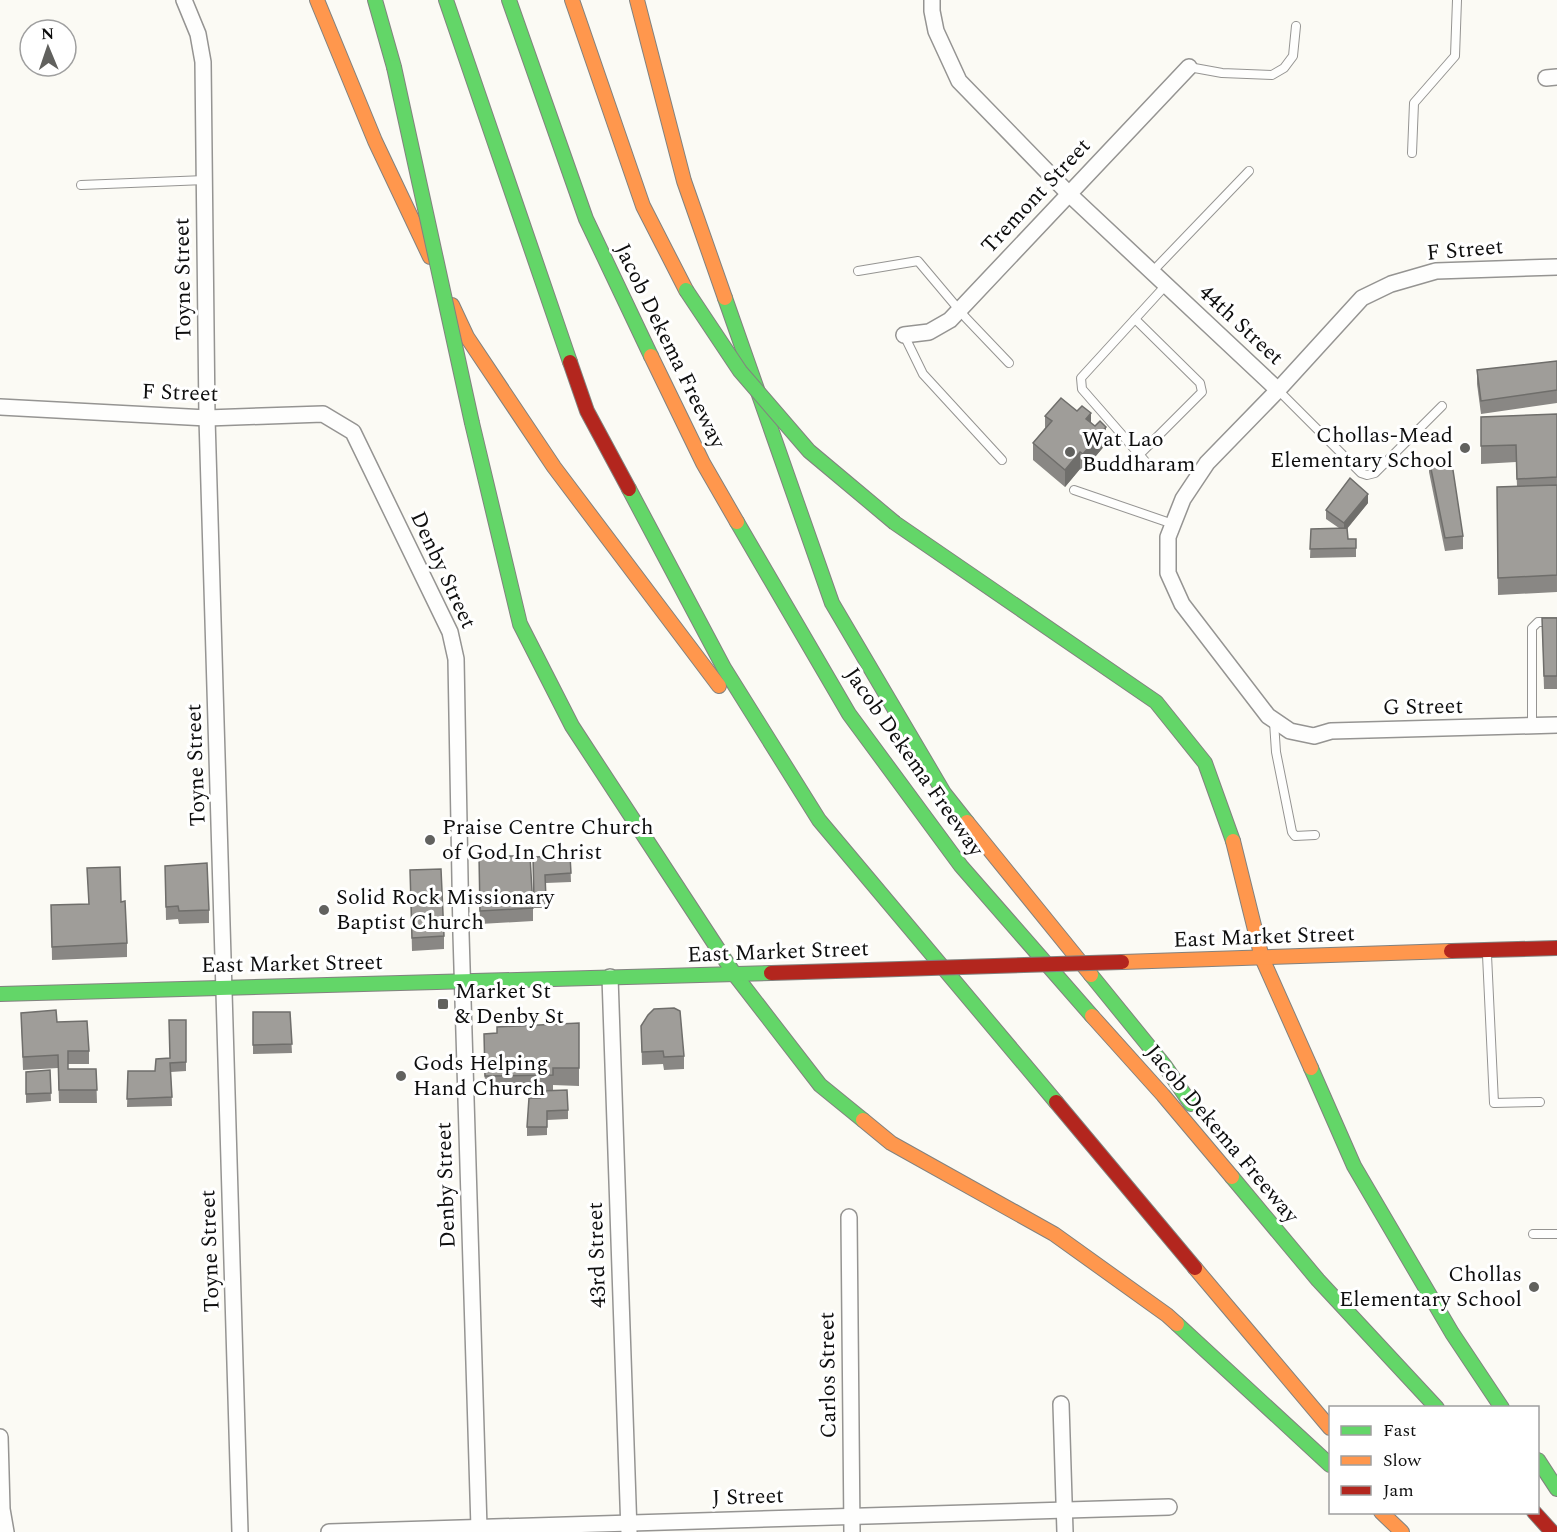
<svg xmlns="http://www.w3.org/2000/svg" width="1557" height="1532" font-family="Spectral,serif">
	<rect width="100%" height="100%" fill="#fbfaf4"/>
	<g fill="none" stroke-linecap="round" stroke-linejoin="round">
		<!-- lane casing -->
		<g stroke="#959492" stroke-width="10">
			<g id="lane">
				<path d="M 1189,67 L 1222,73 L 1272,75 L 1284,68 L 1293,56 L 1296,26"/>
				<path d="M 1412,153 L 1414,103 L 1455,56 L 1457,0"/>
				<path d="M 81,185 L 205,180"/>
				<path d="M 858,271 L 918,261 L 966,318 L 1009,363"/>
				<path d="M 1152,272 L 1249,171"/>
				<path d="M 1135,319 L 1200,383 L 1202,392 L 1139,455"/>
				<path d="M 904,335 L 923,374 L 1002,460"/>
				<path d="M 1278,390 L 1361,473 L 1367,475 L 1375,473 L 1442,406"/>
				<path d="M 1151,468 L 1082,389 L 1081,378 L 1166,285"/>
				<path d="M 1074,490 L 1173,524"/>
				<path d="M 1274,722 L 1276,752 L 1292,832 L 1295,836 L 1315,835"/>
				<path d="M 1532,726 L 1532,628 L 1538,622 L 1557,622"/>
				<path d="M 1487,955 L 1494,1103 L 1540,1102"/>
				<path d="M 1533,1234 L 1557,1234"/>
			</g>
		</g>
		<!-- street casing -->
		<g stroke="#959492" stroke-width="18">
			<g id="street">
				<path d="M 184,0 L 198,34 L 203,62 L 207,418 L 240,1532"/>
				<path d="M 932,0 L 932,11 L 936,31 L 959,81 L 1069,194 L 1278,390"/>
				<path d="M 1546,78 L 1557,77"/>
				<path d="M 1557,267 L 1436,271 L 1391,284 L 1362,298 L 1278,390 L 1207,463 L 1183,499 L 1168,537 L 1168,573 L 1182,604 L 1268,716 L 1290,731 L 1314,736 L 1331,731 L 1557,725"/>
				<path d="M 904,335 L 929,332 L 950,320 L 1189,67"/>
				<path d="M 0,407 L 207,418 L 323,414 L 353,432 L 450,632 L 456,659 L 461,934 L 479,1528"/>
				<path d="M 610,977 L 629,1532"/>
				<path d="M 849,1217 L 852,1532"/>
				<path d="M 1061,1404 L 1065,1532"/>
				<path d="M 0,1437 L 2,1509 L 6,1532"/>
				<path d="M 329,1532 L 1169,1507"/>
			</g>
		</g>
		<!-- fast casing -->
		<g stroke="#82827f" stroke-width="16">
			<g id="fast">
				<path d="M 375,0 L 394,67"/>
				<path d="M 446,0 L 570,362"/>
				<path d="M 509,0 L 586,219 L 651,356"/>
				<path d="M 725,298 L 832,603 L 944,793 L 967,822"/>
				<path d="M 472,423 L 520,624 L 572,726 L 735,975 L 820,1085 L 863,1120"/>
				<path d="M 629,489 L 724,668 L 819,820 L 1056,1102"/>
				<path d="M 737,522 L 849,714 L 961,866 L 1092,1016"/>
				<path d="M 895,523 L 1156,702 L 1205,763 L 1233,841"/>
				<path d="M 1091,975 L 1165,1066 L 1191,1104"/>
				<path d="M 0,994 L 771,973"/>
				<path d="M 1311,1068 L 1354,1166 L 1452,1333 L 1502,1408"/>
				<path d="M 1232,1177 L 1318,1280 L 1437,1408"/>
				<path d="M 1177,1324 L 1330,1465"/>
				<path d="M 1538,1460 L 1557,1489"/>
			</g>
		</g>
		<!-- slow casing -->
		<g stroke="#82827f" stroke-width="16">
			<g id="slow">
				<path d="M 317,0 L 375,141 L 430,257"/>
				<path d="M 572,0 L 643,206 L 686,290"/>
				<path d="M 637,0 L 684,181 L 725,298"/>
				<path d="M 452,305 L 467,337 L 554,467 L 719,686"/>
				<path d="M 651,356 L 703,463 L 737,522"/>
				<path d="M 967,822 L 1091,975"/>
				<path d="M 1233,841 L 1262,958 L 1311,1068"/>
				<path d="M 1122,962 L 1451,951"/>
				<path d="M 1092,1016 L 1163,1095 L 1232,1177"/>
				<path d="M 863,1120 L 891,1143 L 1054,1234 L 1167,1315 L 1177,1324"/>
				<path d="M 1195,1268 L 1330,1428"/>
				<path d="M 1381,1512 L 1402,1532"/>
			</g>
		</g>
		<!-- jam casing -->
		<g stroke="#82827f" stroke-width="16">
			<g id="jam">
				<path d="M 570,362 L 587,411 L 629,489"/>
				<path d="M 1451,951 L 1557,948"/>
				<path d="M 771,973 L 868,970"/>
				<path d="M 1056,1102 L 1195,1268"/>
				<path d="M 1534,1512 L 1552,1532"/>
			</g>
		</g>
		<!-- lane -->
		<use href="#lane" stroke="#fefefd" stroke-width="8"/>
		<!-- street -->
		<use href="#street" stroke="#fefefd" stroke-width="15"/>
		<!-- fast -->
		<use href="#fast" stroke="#63d668" stroke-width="14"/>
		<!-- slow -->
		<use href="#slow" stroke="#ff974d" stroke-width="14"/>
		<!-- jam -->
		<use href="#jam" stroke="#b3261e" stroke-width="14"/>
		<!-- fast-bridge casing -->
		<g stroke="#82827f" stroke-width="16" stroke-linecap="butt">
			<g id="fast-bridge">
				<path d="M 394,67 L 472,423"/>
				<path d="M 686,290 L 740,371 L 809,451 L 895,523"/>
			</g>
		</g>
		<!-- jam-bridge casing -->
		<g stroke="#82827f" stroke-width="16" stroke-linecap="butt">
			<path id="jam-bridge" d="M 868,970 L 1122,962"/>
		</g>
		<!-- fast-bridge -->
		<use href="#fast-bridge" stroke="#63d668" stroke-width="14"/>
		<!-- jam-bridge -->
		<use href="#jam-bridge" stroke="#b3261e" stroke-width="14"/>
	</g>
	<!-- wall -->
	<g fill="#898784">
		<path d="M 1557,361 L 1557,403 L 1481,414 L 1477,384 L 1477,370 Z"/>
		<path d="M 1557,414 L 1557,592 L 1498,595 L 1497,487 L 1517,486 L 1516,462 L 1481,464 L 1481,417 Z"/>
		<path d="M 1045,416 L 1091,422 L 1106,444 L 1083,471 L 1080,469 L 1065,487 L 1033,460 L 1033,443 L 1045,428 Z"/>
		<path d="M 1429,459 L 1463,536 L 1463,549 L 1445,551 L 1429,472 Z"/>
		<path d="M 1368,503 L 1347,529 L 1348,539 L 1356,539 L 1356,557 L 1310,558 L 1311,529 L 1339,528 L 1326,519 L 1326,510 Z"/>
		<path d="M 1542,618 L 1557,618 L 1557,689 L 1544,689 Z"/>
		<path d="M 479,856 L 533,908 L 533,921 L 480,924 Z"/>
		<path d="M 570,856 L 571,882 L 546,883 L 546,908 L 534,908 L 533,857 Z"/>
		<path d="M 165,866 L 209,910 L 209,923 L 179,924 L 178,919 L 166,920 Z"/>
		<path d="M 87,868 L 121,902 L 127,943 L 127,957 L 52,960 L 51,905 L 89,904 Z"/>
		<path d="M 410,870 L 444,936 L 444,949 L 412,951 Z"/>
		<path d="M 253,1012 L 290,1012 L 292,1053 L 253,1054 Z"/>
		<path d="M 21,1013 L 57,1022 L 89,1051 L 89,1064 L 68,1064 L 68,1069 L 96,1069 L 97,1103 L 59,1103 L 58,1068 L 23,1070 Z"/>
		<path d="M 186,1020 L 186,1071 L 171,1072 L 172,1106 L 127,1107 L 128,1071 L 155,1071 L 170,1059 Z"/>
		<path d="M 579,1023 L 579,1086 L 553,1085 L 553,1090 L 568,1110 L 568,1119 L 547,1120 L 547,1135 L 527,1136 L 527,1127 L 540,1098 L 540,1092 L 485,1093 L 484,1034 L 497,1033 Z"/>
		<path d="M 641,1026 L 684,1056 L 684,1069 L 664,1070 L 663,1064 L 642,1065 Z"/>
		<path d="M 50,1070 L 51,1101 L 26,1103 L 26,1072 Z"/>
	</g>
	<!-- shaded-wall -->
	<g fill="#6f6e6b">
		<path d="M 1091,413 L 1091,431 L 1086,419 Z"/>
		<path d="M 1106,427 L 1106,444 L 1083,471 L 1083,454 Z"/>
		<path d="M 1080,452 L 1080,469 L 1065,487 L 1065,470 Z"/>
		<path d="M 1368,494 L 1368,503 L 1344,532 L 1344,523 Z"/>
	</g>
	<!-- building -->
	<g fill="#9f9d99" stroke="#6f6e6b" stroke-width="1.5">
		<path d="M 1557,361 L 1557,390 L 1481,401 L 1477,370 Z"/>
		<path d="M 1061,398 L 1077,411 L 1082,406 L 1091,413 L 1086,419 L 1095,426 L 1100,421 L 1106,427 L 1083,454 L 1080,452 L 1065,470 L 1033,443 L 1052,421 L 1045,416 Z"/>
		<path d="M 1557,414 L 1557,477 L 1517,479 L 1516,445 L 1481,446 L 1481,417 Z"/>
		<path d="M 1451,457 L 1463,536 L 1445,538 L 1429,459 Z"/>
		<path d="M 1350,478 L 1368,494 L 1344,523 L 1326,510 Z"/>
		<path d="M 1557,485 L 1557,575 L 1498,578 L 1497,487 Z"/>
		<path d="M 1347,528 L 1348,539 L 1356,539 L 1356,548 L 1310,549 L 1311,529 Z"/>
		<path d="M 1542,618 L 1557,618 L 1557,676 L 1544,676 Z"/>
		<path d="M 479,856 L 530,856 L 533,908 L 480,911 Z"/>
		<path d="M 570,856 L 571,873 L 545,875 L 546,899 L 534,900 L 533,857 Z"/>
		<path d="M 207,863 L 209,910 L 179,911 L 178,906 L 166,907 L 165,866 Z"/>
		<path d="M 120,867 L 121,902 L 125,901 L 127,943 L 52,947 L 51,905 L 89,904 L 87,868 Z"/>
		<path d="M 441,869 L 444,936 L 412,938 L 410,870 Z"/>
		<path d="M 674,1008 L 680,1011 L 684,1056 L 664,1057 L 663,1051 L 642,1052 L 641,1026 L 648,1015 L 654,1009 Z"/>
		<path d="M 56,1010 L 57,1022 L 87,1021 L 89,1051 L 68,1051 L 68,1069 L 96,1069 L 97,1090 L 59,1090 L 58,1055 L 23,1057 L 21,1013 Z"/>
		<path d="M 253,1012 L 290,1012 L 292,1044 L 253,1045 Z"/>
		<path d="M 169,1020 L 186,1020 L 186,1062 L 170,1063 L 172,1097 L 127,1099 L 128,1071 L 155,1071 L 156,1059 L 170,1058 Z"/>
		<path d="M 579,1023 L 579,1068 L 553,1068 L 553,1075 L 485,1076 L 484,1034 L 497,1033 L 497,1027 Z"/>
		<path d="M 50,1070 L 51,1093 L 26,1094 L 26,1072 Z"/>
		<path d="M 567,1090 L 568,1110 L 547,1111 L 547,1127 L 527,1127 L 529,1098 L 540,1098 L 540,1091 Z"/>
	</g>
	<!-- markers -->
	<g fill="#61615e" stroke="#fff" stroke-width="2">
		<circle cx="1465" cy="448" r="6"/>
		<circle cx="1070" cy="452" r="6"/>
		<circle cx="430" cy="840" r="6"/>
		<circle cx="324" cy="910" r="6"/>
		<rect x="437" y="998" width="12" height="12" rx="3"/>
		<circle cx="401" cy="1076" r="6"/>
		<circle cx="1534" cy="1287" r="6"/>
	</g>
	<g text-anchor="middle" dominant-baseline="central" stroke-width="6" stroke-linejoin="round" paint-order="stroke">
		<!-- street labels -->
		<g font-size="22" fill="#0e0e0e" stroke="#fff">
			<text transform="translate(1036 196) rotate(-47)">Tremont Street</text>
			<text transform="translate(1465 250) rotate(-5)">F Street</text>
			<text transform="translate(183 279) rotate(-91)">Toyne Street</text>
			<text transform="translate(1241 325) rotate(43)">44th Street</text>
			<text transform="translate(670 346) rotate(64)">Jacob Dekema Freeway</text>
			<text transform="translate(180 393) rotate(2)">F Street</text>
			<text transform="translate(443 570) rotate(65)">Denby Street</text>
			<text transform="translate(1423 707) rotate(-1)">G Street</text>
			<text transform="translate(914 762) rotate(55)">Jacob Dekema Freeway</text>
			<text transform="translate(196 765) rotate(-92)">Toyne Street</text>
			<text transform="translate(1264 937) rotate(-2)">East Market Street</text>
			<text transform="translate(778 952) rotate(-2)">East Market Street</text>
			<text transform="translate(292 964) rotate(-1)">East Market Street</text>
			<text transform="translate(1222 1134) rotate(50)">Jacob Dekema Freeway</text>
			<text transform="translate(446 1185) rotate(-92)">Denby Street</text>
			<text transform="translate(210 1251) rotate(-92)">Toyne Street</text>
			<text transform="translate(597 1255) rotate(-92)">43rd Street</text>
			<text transform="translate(828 1375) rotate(-91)">Carlos Street</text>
			<text transform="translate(748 1497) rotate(-2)">J Street</text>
		</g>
		<!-- poi labels -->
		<g font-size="22" fill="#0e0e0e" stroke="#fff" text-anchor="start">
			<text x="1453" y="435" text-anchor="end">Chollas-Mead<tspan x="1453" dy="25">Elementary School</tspan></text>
			<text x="1082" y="439">Wat Lao<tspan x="1082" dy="25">Buddharam</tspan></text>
			<text x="442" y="827">Praise Centre Church<tspan x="442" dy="25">of God In Christ</tspan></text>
			<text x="336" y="897">Solid Rock Missionary<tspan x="336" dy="25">Baptist Church</tspan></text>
			<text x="455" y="991">Market St<tspan x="455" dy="25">&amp; Denby St</tspan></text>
			<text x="413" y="1063">Gods Helping<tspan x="413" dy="25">Hand Church</tspan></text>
			<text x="1522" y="1274" text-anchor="end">Chollas<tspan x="1522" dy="25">Elementary School</tspan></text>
		</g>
	</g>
	<!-- legend -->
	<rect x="1329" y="1406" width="210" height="108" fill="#ffffff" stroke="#9f9f9f" stroke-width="1.5"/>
	<rect x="1341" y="1426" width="30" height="9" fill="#63d668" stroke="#9f9f9f" stroke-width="1.5"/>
	<text x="1383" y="1436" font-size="18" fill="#0e0e0e">Fast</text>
	<rect x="1341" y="1456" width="30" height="9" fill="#ff974d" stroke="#9f9f9f" stroke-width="1.5"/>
	<text x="1383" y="1466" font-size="18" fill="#0e0e0e">Slow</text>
	<rect x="1341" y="1486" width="30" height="9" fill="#b3261e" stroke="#9f9f9f" stroke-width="1.5"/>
	<text x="1383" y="1496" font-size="18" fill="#0e0e0e">Jam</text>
	<!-- north arrow -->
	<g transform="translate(48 48) rotate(358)"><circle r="28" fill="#ffffff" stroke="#9f9f9f" stroke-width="1.5"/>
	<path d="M0-4.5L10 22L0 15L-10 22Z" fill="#61615e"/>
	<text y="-9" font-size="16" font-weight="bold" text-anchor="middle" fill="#0e0e0e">N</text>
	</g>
</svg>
